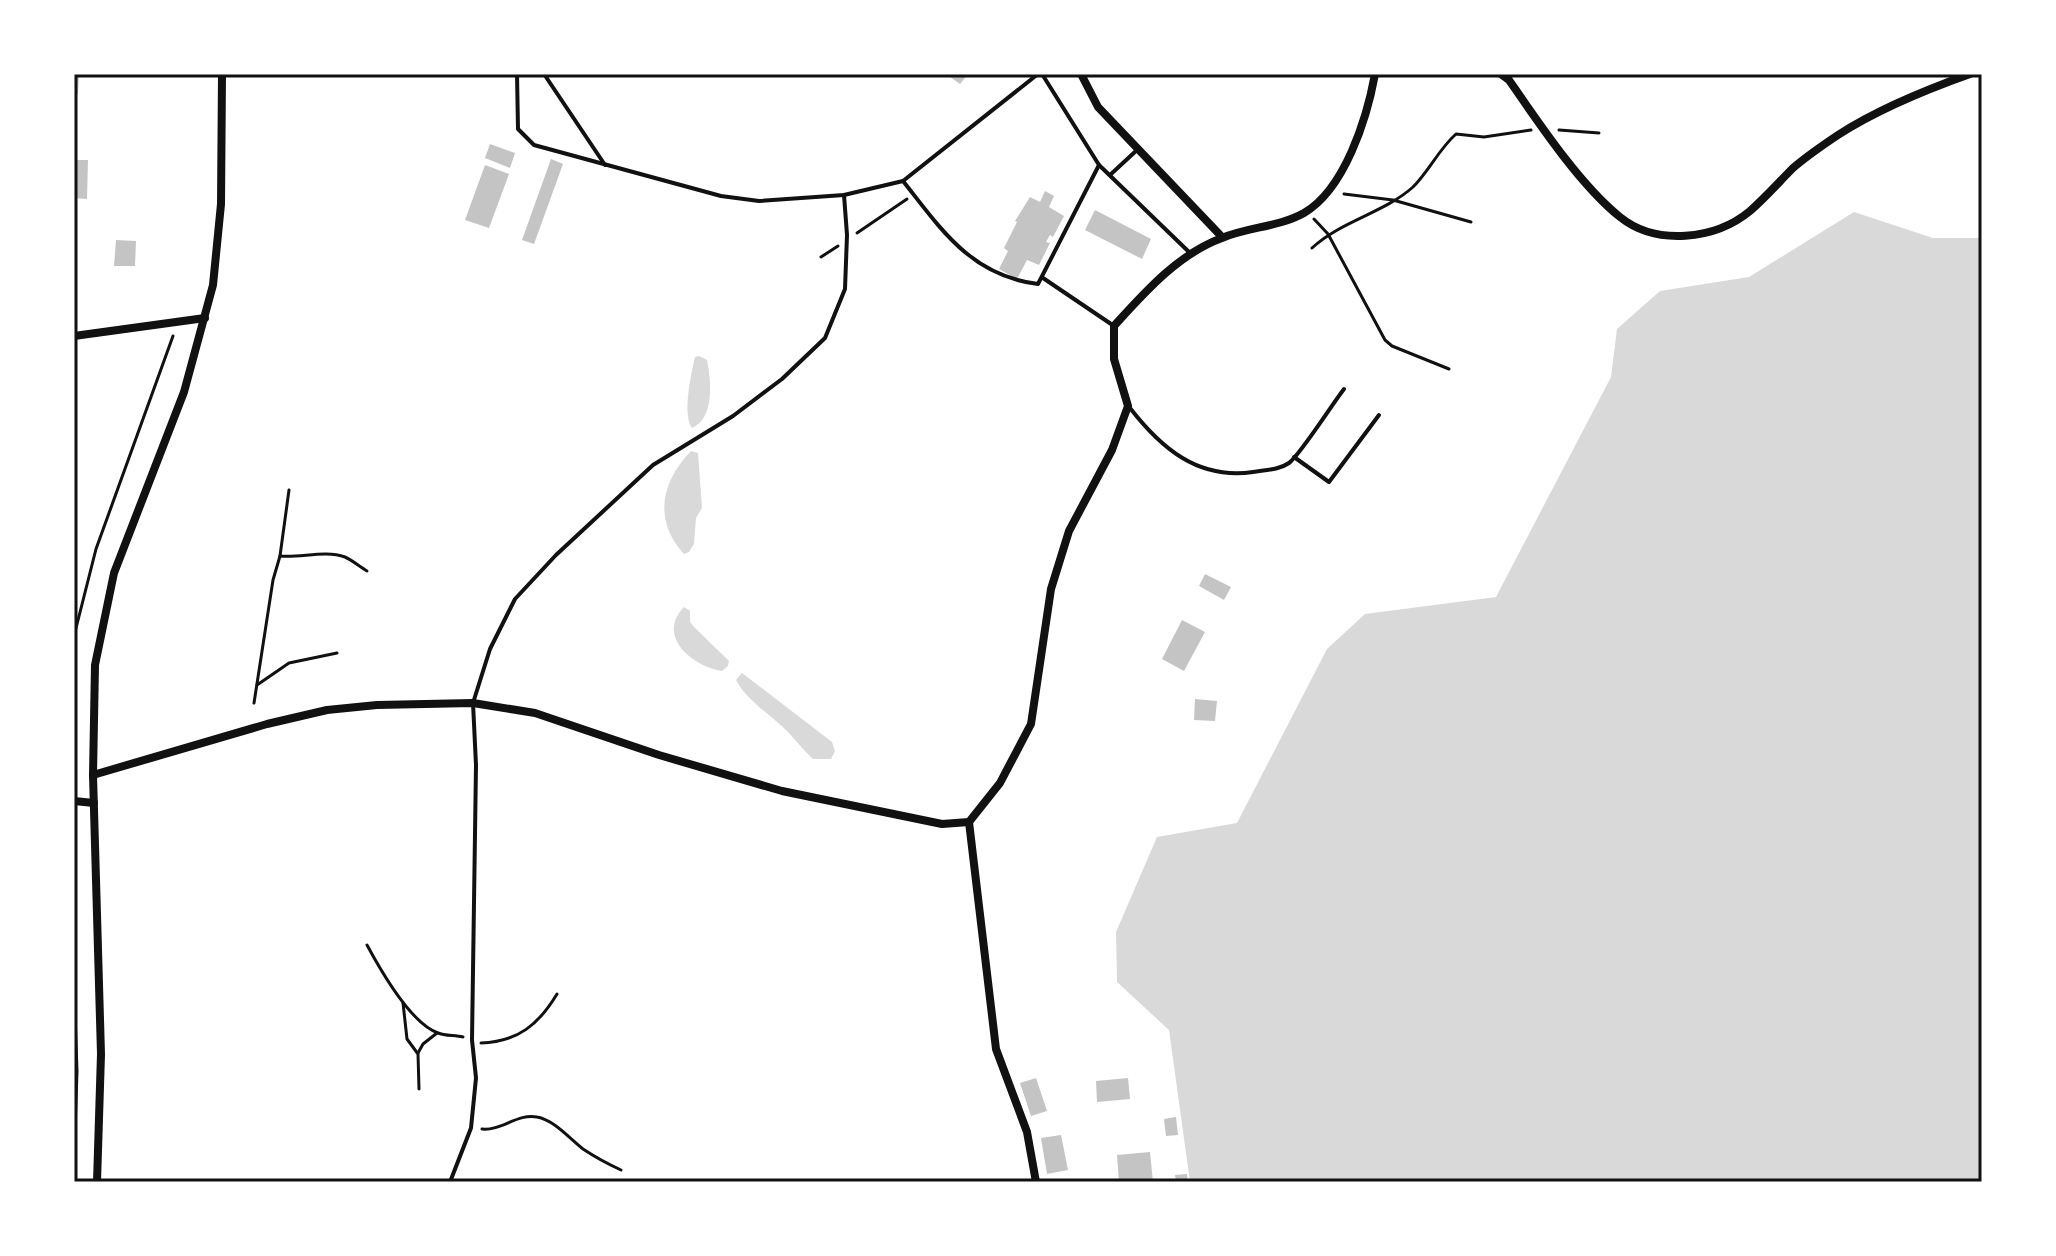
<svg xmlns="http://www.w3.org/2000/svg" width="2056" height="1256" font-family="Overpass,sans-serif">
	<rect width="100%" height="100%" fill="#fff"/>
	<!-- water -->
	<g fill="#d9d9d9">
		<path d="M 1854,212 L 1933,238 L 1982,238 L 1982,1182 L 1190,1182 L 1169,1030 L 1117,982 L 1116,932 L 1157,837 L 1237,823 L 1327,649 L 1365,614 L 1496,597 L 1611,377 L 1617,329 L 1660,291 L 1749,277 Z"/>
		<path d="M 699,356 L 707,360 C 711,380 715,418 692,428 C 682,415 691,374 695,357 Z"/>
		<path d="M 691,451 L 698,453 L 702,508 L 696,518 L 694,544 L 689,552 L 684,554 C 653,520 661,482 691,451 Z"/>
		<path d="M 684,607 L 690,611 L 690,622 L 694,627 L 729,661 L 728,666 L 722,671 C 692,666 656,636 684,607 Z"/>
		<path d="M 742,673 L 832,742 L 835,751 L 831,759 L 813,759 C 803,750 796,740 787,731 C 770,714 746,700 736,680 Z"/>
	</g>
	<!-- building -->
	<g fill="#c4c4c4">
		<path d="M 74,74 L 79,74 L 78,94 L 74,94 Z"/>
		<path d="M 946,74 L 968,74 L 960,84 Z"/>
		<path d="M 490,144 L 515,153 L 510,168 L 485,158 Z"/>
		<path d="M 551,159 L 563,164 L 534,244 L 522,240 Z"/>
		<path d="M 74,160 L 88,160 L 87,199 L 74,198 Z"/>
		<path d="M 485,165 L 509,174 L 489,228 L 465,220 Z"/>
		<path d="M 1045,191 L 1054,196 L 1049,207 L 1064,216 L 1053,237 L 1050,235 L 1046,242 L 1050,243 L 1039,265 L 1027,260 L 1017,279 L 999,269 L 1008,251 L 1004,248 L 1017,222 L 1015,221 L 1030,197 L 1040,202 Z"/>
		<path d="M 1095,210 L 1151,239 L 1142,259 L 1085,230 Z"/>
		<path d="M 116,240 L 136,241 L 135,266 L 114,266 Z"/>
		<path d="M 1205,574 L 1231,587 L 1224,600 L 1199,586 Z"/>
		<path d="M 1182,620 L 1205,632 L 1184,671 L 1162,659 Z"/>
		<path d="M 1195,699 L 1217,701 L 1215,721 L 1194,720 Z"/>
		<path d="M 1036,1078 L 1047,1111 L 1031,1116 L 1020,1083 Z"/>
		<path d="M 1128,1078 L 1130,1099 L 1097,1102 L 1096,1081 Z"/>
		<path d="M 1176,1117 L 1178,1135 L 1166,1136 L 1164,1119 Z"/>
		<path d="M 1061,1135 L 1068,1170 L 1047,1174 L 1041,1138 Z"/>
		<path d="M 1150,1152 L 1153,1182 L 1119,1182 L 1117,1155 Z"/>
		<path d="M 1187,1174 L 1188,1182 L 1176,1182 L 1175,1175 Z"/>
	</g>
	<g fill="none" stroke-linecap="round" stroke-linejoin="round">
		<!-- path -->
		<g stroke="#111" stroke-width="3">
			<path d="M 1559,130 L 1599,133"/>
			<path d="M 1344,194 L 1393,200 L 1471,222"/>
			<path d="M 1314,219 L 1328,234 L 1385,340 L 1392,346 L 1449,369"/>
			<path d="M 857,233 L 907,199"/>
			<path d="M 1312,248 C 1341,221 1384,213 1413,187 C 1429,171 1439,149 1456,134 L 1484,137 L 1531,130"/>
			<path d="M 821,257 L 838,246"/>
			<path d="M 280,556 C 301,558 325,550 345,557 C 352,560 360,567 367,571"/>
			<path d="M 74,636 L 96,549 L 173,336"/>
			<path d="M 257,685 L 289,663 L 337,653"/>
			<path d="M 254,703 L 273,580 L 280,556 L 289,490"/>
			<path d="M 367,945 C 381,971 410,1023 438,1033 C 445,1036 455,1035 463,1037"/>
			<path d="M 74,982 L 77,1071 L 74,1162"/>
			<path d="M 403,1003 L 407,1039 L 418,1054 L 419,1089"/>
			<path d="M 481,1043 C 518,1042 539,1024 557,994"/>
			<path d="M 418,1053 L 423,1044 L 437,1033"/>
			<path d="M 482,1129 C 501,1131 518,1113 537,1117 C 554,1120 569,1138 583,1149 C 595,1157 608,1164 621,1170"/>
		</g>
		<!-- service -->
		<g stroke="#111" stroke-width="4">
			<path d="M 517,74 L 518,129 L 534,145 L 721,196 L 759,201 L 844,195 L 903,181 L 1038,74"/>
			<path d="M 544,74 L 605,165"/>
			<path d="M 1099,165 L 1189,252"/>
			<path d="M 1110,175 L 1137,150"/>
			<path d="M 903,181 C 941,229 971,276 1038,284 L 1099,165 L 1042,74"/>
			<path d="M 1043,278 L 1114,326"/>
			<path d="M 1130,408 C 1161,448 1198,480 1253,472 C 1265,470 1279,470 1289,463 C 1300,455 1333,403 1344,389"/>
			<path d="M 1294,457 L 1329,482 L 1379,415"/>
			<path d="M 450,1182 L 471,1128 L 476,1078 L 472,1040 L 476,765 L 473,703 L 490,649 L 515,599 L 556,555 L 653,465 L 733,416 L 782,379 L 825,338 L 845,289 L 847,235 L 844,195"/>
		</g>
		<!-- minor -->
		<g stroke="#111" stroke-width="8">
			<path d="M 1081,74 L 1098,107 L 1222,237"/>
			<path d="M 1501,74 L 1509,80 C 1538,122 1580,185 1620,217 C 1656,246 1715,240 1750,211 C 1765,198 1779,182 1793,168 C 1807,156 1823,145 1838,135 C 1878,109 1925,90 1970,74"/>
			<path d="M 74,336 L 205,318"/>
			<path d="M 93,775 L 267,724 L 327,710 L 377,705 L 473,703 L 535,713 L 659,755 L 782,791 L 942,824 L 969,822 L 1000,783 L 1031,724 L 1051,589 L 1069,531 L 1112,450 L 1128,406 L 1114,359 L 1114,326 C 1144,293 1178,254 1222,238 C 1248,227 1279,227 1304,213 C 1345,189 1367,118 1375,74"/>
			<path d="M 74,801 L 94,803"/>
			<path d="M 969,822 L 996,1049 L 1027,1132 L 1036,1182"/>
			<path d="M 97,1182 L 101,1054 L 93,775 L 95,665 L 114,573 L 184,392 L 213,285 L 221,204 L 222,74"/>
		</g>
	</g>
	<!-- border -->
	<rect width="2056" height="1256" fill="none" stroke="#ffffff" stroke-width="152"/>
	<rect x="76" y="76" width="1904" height="1104" fill="none" stroke="#111" stroke-width="3"/>
</svg>
